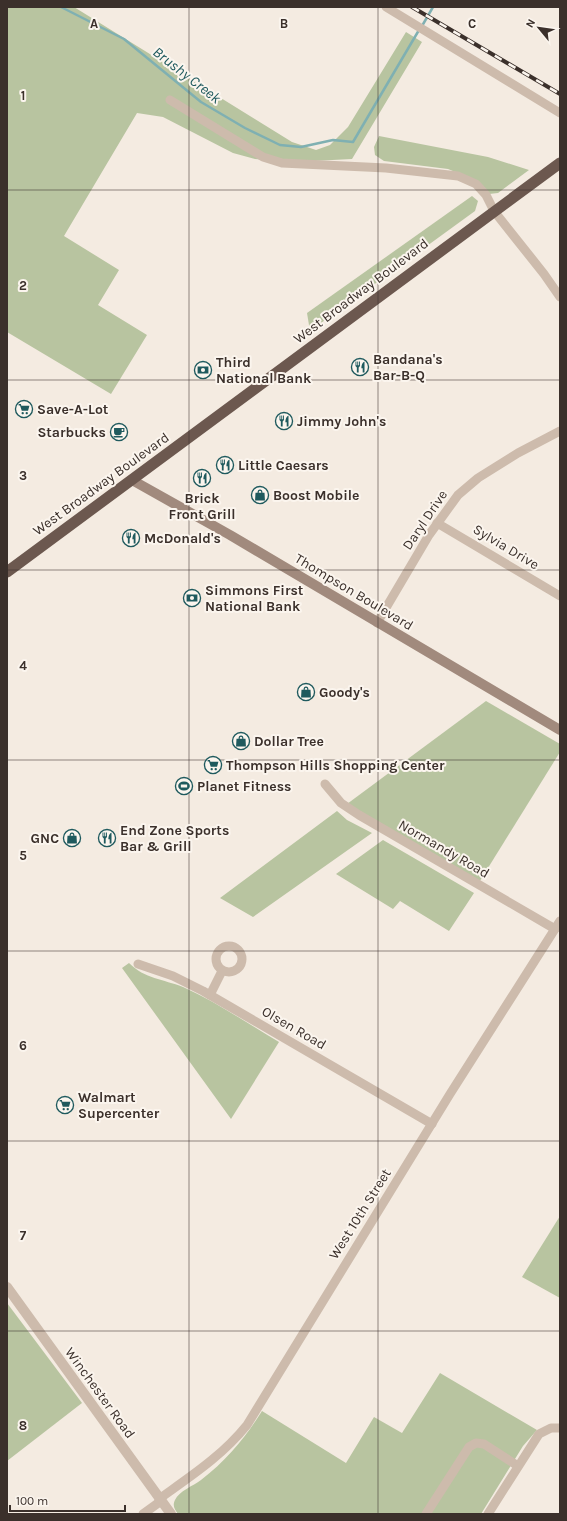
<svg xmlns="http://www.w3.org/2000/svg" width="567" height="1521" font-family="Karla,sans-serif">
	<rect width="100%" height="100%" fill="#f4ebe1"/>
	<!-- green -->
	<g fill="#b8c4a0">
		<path d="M 7,7 L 74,7 L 292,142 L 316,150 L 330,145 L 348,127 L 406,32 L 422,42 L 352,159 L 293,162 L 255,159 L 233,153 L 163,117 L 137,113 L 64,236 L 119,270 L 98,305 L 147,335 L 111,394 L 7,332 Z"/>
		<path d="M 379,136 L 488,157 L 529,170 L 498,193 L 489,194 L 465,176 L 448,169 L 384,161 L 375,155 L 374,147 Z"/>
		<path d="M 472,196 L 478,201 L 475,211 L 310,331 L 307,313 Z"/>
		<path d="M 486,701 L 560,744 L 560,752 L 478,884 L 347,804 Z"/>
		<path d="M 337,811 L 347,820 L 372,833 L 253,917 L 220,898 Z"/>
		<path d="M 383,840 L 474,893 L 449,931 L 400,901 L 393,909 L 336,874 Z"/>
		<path d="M 129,963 C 145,979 163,979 183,987 C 217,1002 248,1024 279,1042 L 231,1119 L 122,968 Z"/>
		<path d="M 560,1216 L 560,1298 L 522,1277 Z"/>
		<path d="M 7,1303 L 82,1403 L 7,1461 Z"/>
		<path d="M 440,1373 L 537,1430 L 523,1446 L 481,1514 L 178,1514 C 175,1510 172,1506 175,1500 C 179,1491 193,1486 201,1480 C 227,1460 245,1438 262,1411 L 346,1463 L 374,1417 L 402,1433 Z"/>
	</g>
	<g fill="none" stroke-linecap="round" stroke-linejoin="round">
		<!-- stream -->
		<g stroke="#7fb0b2" stroke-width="2.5">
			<path d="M 61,7 L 124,39 L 201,102 L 245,128 L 280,145 L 301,147 L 333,140 L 353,142 L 419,30"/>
			<path d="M 422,26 L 433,7"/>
		</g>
		<!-- minor -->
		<g stroke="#cdbbac" stroke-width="9">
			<path d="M 386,7 L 560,113"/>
			<path d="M 170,100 L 263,157 L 282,163 L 386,168 L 458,176 L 476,184 L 486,195 L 494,211 L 544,274 L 560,297"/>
			<path d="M 437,523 L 560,596"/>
			<path d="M 377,623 L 429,535 L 458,495 L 478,478 L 518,453 L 560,431"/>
			<path d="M 325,784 L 341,803 L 359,815 L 555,929"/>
			<circle cx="229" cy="959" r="13"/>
			<path d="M 138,964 L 173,976 L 203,991 L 432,1124"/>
			<path d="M 210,995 L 222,971"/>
			<path d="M 159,1499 C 191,1476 222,1456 247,1425 L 450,1094 L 560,921"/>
			<path d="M 143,1514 L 161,1501"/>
			<path d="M 426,1514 L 469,1447 L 476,1443 L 484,1444 L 518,1466"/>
			<path d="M 488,1514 L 539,1434 L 551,1428 L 560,1428"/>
		</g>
		<!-- tertiary -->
		<path stroke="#cdbbac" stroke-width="10" d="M 7,1287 L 171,1514"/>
		<!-- secondary -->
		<path stroke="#a18a7d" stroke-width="10" d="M 132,480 L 230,535 L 560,730"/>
		<!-- trunk -->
		<path stroke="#6c584f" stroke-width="11" d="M 7,572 L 560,163"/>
		<!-- rail casing -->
		<g stroke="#3b302b" stroke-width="4">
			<path id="rail" d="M 412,7 L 560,94"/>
		</g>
		<!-- rail -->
		<use href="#rail" stroke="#fbf5ee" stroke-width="2.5" stroke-dasharray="8" stroke-linecap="butt"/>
	</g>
	<!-- grid -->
	<path fill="none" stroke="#3b302b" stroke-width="1" stroke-opacity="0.55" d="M 189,7 L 189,1514M 378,7 L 378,1514M 7,190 L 560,190M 7,380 L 560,380M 7,570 L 560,570M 7,760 L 560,760M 7,951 L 560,951M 7,1141 L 560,1141M 7,1331 L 560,1331"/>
	<!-- icons -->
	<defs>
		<g id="restaurant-ring" transform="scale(0.9)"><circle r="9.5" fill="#fbf5ee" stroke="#1f5a5e" stroke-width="1.5"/><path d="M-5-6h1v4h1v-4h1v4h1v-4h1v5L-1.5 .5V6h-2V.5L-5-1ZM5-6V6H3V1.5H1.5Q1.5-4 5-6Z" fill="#1f5a5e"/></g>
		<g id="bank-ring" transform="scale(0.9)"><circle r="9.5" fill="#fbf5ee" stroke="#1f5a5e" stroke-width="1.5"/><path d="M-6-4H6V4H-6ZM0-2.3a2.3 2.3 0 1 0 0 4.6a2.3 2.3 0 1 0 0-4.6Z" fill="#1f5a5e"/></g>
		<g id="supermarket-ring" transform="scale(0.9)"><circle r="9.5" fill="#fbf5ee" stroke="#1f5a5e" stroke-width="1.5"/><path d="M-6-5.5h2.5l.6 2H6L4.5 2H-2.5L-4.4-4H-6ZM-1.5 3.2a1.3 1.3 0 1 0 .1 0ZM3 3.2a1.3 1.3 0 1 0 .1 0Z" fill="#1f5a5e"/></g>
		<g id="cafe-ring" transform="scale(0.9)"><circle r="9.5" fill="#fbf5ee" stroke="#1f5a5e" stroke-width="1.5"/><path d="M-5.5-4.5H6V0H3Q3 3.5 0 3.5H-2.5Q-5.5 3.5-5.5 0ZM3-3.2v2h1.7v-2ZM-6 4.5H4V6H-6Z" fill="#1f5a5e"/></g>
		<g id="shop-ring" transform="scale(0.9)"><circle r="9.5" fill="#fbf5ee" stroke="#1f5a5e" stroke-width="1.5"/><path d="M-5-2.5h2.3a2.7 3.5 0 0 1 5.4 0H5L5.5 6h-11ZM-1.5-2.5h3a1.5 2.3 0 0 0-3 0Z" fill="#1f5a5e"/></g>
		<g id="stadium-ring" transform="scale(0.9)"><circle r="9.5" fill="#fbf5ee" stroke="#1f5a5e" stroke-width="1.5"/><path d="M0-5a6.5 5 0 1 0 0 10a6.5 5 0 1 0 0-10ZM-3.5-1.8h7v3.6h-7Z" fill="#1f5a5e"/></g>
	</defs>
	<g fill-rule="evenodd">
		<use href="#restaurant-ring" x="360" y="367"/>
		<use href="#bank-ring" x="203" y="370"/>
		<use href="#supermarket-ring" x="24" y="409"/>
		<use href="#restaurant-ring" x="284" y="421"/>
		<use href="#cafe-ring" x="119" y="432"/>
		<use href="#restaurant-ring" x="225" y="465"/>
		<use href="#restaurant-ring" x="202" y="478"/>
		<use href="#shop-ring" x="260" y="495"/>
		<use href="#restaurant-ring" x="131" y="538"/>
		<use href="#bank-ring" x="192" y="598"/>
		<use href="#shop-ring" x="306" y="692"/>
		<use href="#shop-ring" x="241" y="741"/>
		<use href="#supermarket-ring" x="213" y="765"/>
		<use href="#stadium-ring" x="184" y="786"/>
		<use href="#shop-ring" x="72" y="838"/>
		<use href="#restaurant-ring" x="107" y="838"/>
		<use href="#supermarket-ring" x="65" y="1105"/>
	</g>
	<g text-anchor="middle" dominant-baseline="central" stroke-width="4" stroke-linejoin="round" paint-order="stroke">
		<!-- street labels -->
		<g font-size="14" fill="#3b302b" stroke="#fbf5ee">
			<text transform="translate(361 291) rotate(-37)">West Broadway Boulevard</text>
			<text transform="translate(101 484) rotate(-36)">West Broadway Boulevard</text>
			<text transform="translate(425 520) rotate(-56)">Daryl Drive</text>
			<text transform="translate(506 547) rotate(31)">Sylvia Drive</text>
			<text transform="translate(354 592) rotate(31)">Thompson Boulevard</text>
			<text transform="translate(444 849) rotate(30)">Normandy Road</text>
			<text transform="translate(294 1028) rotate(30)">Olsen Road</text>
			<text transform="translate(360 1214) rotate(-58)">West 10th Street</text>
			<text transform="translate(100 1393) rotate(54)">Winchester Road</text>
		</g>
		<!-- poi labels -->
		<g font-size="14" font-weight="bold" fill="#3b302b" stroke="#fbf5ee" text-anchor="start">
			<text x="373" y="359">Bandana's<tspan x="373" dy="16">Bar-B-Q</tspan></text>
			<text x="216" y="362">Third<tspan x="216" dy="16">National Bank</tspan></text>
			<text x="37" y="409">Save-A-Lot</text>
			<text x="297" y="421">Jimmy John's</text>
			<text x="106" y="432" text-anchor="end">Starbucks</text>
			<text x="238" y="465">Little Caesars</text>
			<text x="273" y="495">Boost Mobile</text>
			<text x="202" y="498" text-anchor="middle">Brick<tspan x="202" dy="16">Front Grill</tspan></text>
			<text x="144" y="538">McDonald's</text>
			<text x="205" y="590">Simmons First<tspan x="205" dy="16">National Bank</tspan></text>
			<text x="319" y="692">Goody's</text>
			<text x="254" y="741">Dollar Tree</text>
			<text x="226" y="765">Thompson Hills Shopping Center</text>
			<text x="197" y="786">Planet Fitness</text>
			<text x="120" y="830">End Zone Sports<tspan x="120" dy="16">Bar &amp; Grill</tspan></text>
			<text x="59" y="838" text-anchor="end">GNC</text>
			<text x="78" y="1097">Walmart<tspan x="78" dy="16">Supercenter</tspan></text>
		</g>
		<!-- water labels -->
		<g font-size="15" font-style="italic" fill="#1f5a5e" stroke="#fbf5ee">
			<text transform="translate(187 75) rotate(38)">Brushy Creek</text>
		</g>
	</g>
	<g font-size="13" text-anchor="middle" font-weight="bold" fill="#3b302b" stroke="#fbf5ee" stroke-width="4" stroke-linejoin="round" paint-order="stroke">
		<text x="94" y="28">A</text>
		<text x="284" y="28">B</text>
		<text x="472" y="28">C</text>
		<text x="23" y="100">1</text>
		<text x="23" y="290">2</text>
		<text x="23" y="480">3</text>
		<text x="23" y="670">4</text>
		<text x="23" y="860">5</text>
		<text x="23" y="1050">6</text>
		<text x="23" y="1240">7</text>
		<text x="23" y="1430">8</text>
	</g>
	<!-- border -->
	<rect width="567" height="1521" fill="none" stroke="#3b302b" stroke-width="16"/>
	<!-- north arrow -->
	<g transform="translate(539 28) rotate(299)" stroke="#fbf5ee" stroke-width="3" paint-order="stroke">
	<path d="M0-3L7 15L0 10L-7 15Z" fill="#3b302b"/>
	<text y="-6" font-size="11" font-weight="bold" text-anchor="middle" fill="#3b302b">N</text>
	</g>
	<!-- scale -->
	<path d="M10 1505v6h115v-6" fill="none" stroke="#3b302b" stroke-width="2"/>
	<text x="16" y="1505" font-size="12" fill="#3b302b" stroke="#fbf5ee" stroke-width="3" paint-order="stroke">100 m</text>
</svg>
